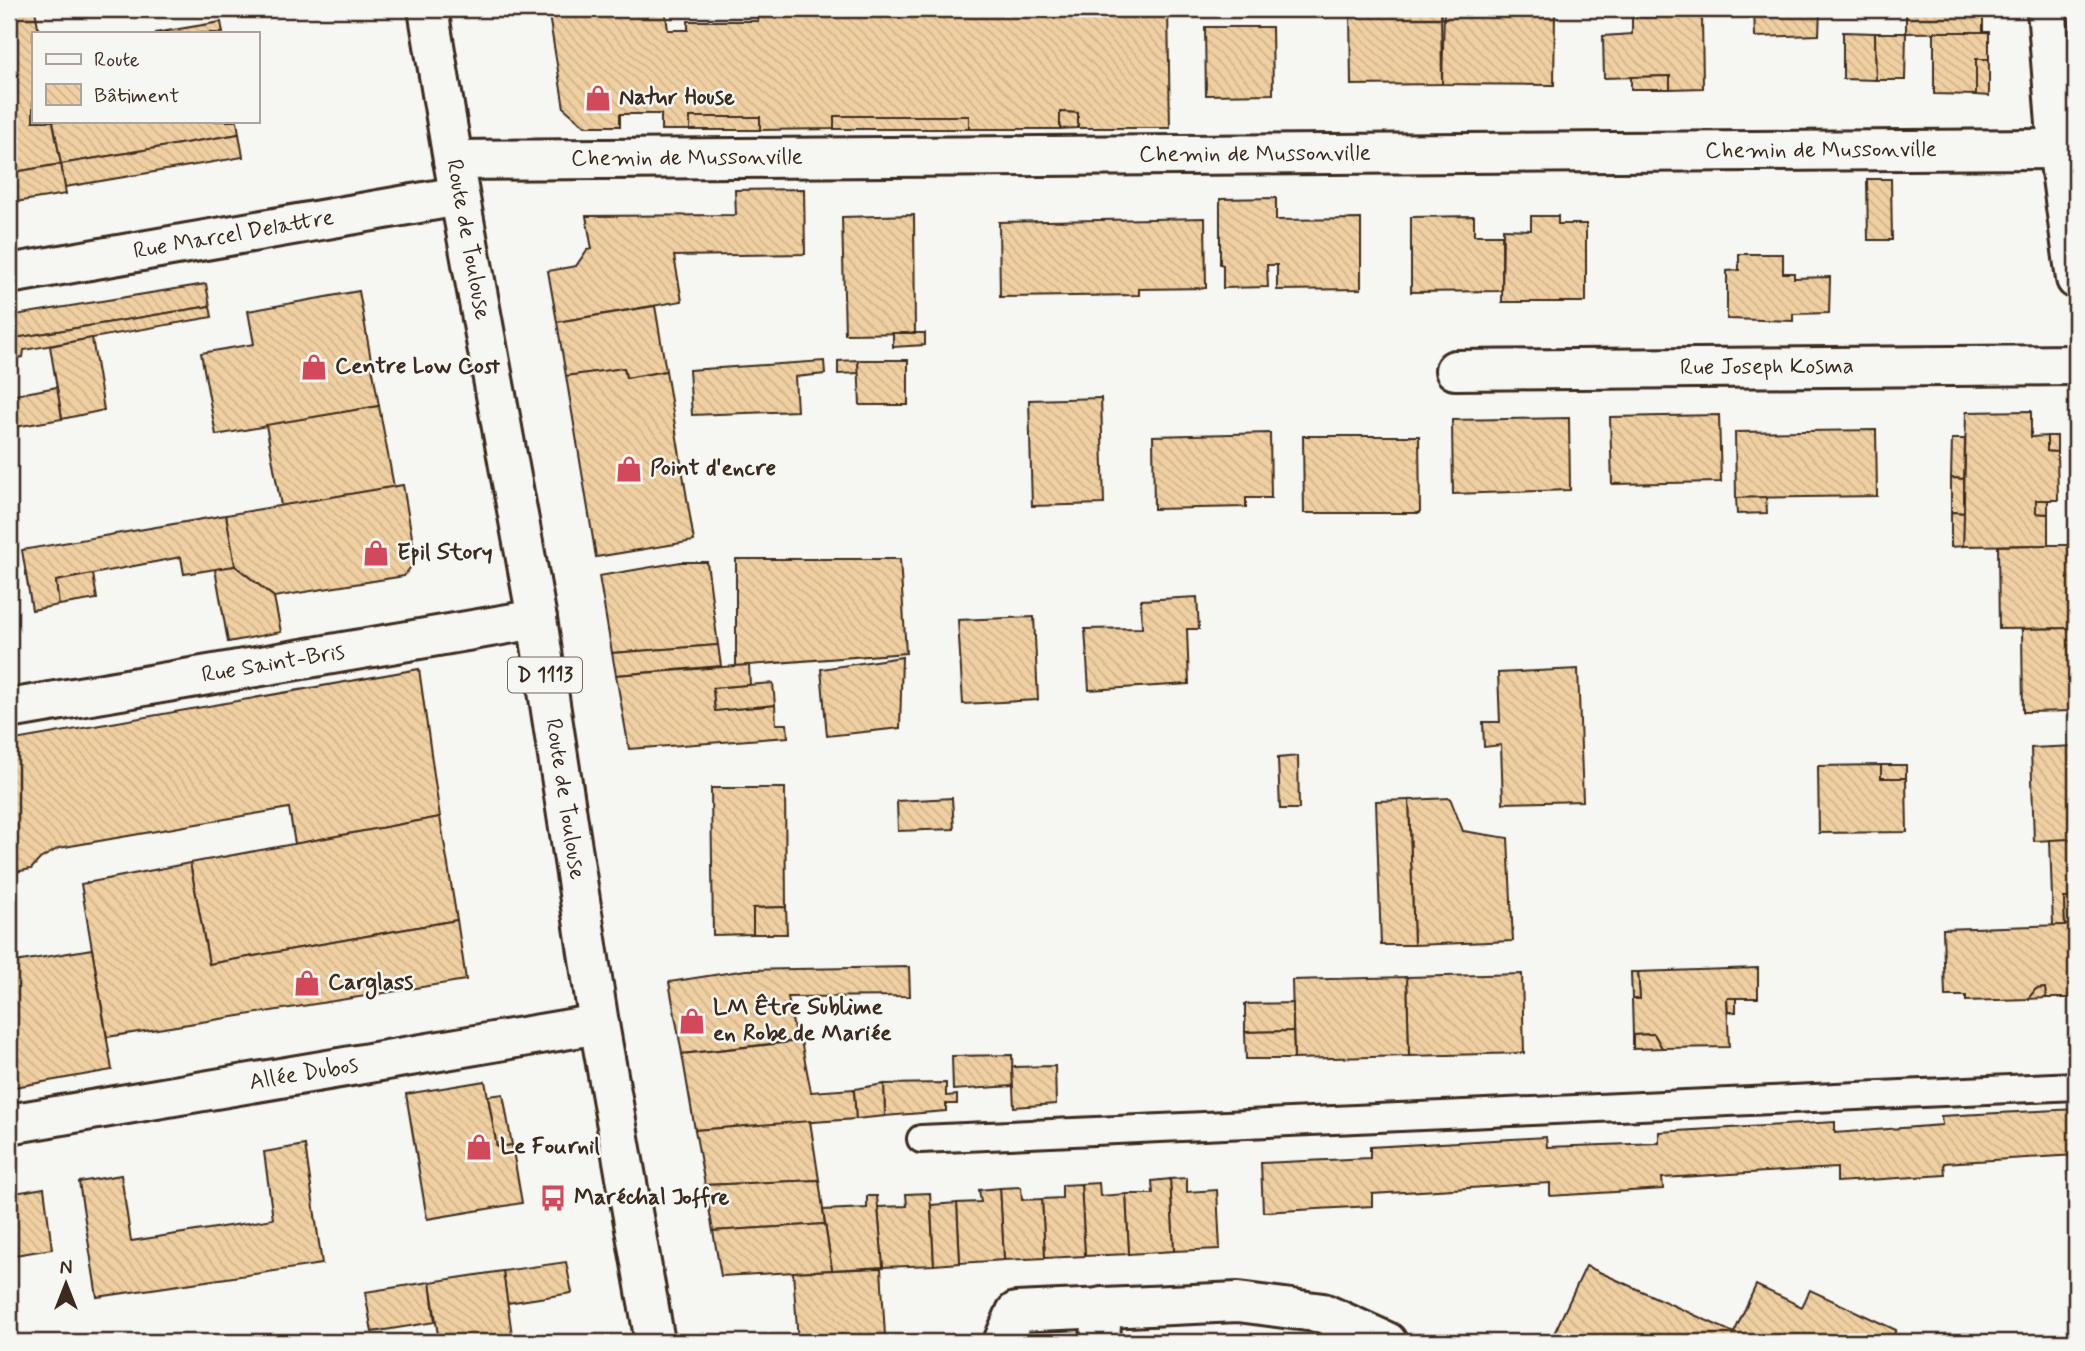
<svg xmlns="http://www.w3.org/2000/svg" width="2085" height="1351" font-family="Mynerve,sans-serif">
	<defs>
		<pattern id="building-back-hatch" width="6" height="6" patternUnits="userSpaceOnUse" patternTransform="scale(1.75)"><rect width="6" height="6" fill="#f0d0a2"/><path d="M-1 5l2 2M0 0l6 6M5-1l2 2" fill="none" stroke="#cfb38b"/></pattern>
	</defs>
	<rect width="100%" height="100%" fill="#f6f6f2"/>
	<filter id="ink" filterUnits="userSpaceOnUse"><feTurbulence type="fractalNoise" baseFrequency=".0143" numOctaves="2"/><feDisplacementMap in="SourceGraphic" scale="14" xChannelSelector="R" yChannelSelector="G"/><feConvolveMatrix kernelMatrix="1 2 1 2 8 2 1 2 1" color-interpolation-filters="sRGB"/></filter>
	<g filter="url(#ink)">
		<!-- building -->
		<g fill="url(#building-back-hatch)" stroke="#3b2a1e" stroke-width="2">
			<path d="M 9,9 L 35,9 L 39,33 L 33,33 L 33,121 L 53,121 L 61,164 L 9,173 Z"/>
			<path d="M 548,9 L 665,9 L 668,30 L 688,30 L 688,21 L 758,21 L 758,9 L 832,9 L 832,15 L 968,15 L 968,9 L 1059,9 L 1059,14 L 1100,13 L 1100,9 L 1168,9 L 1170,128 L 1078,128 L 1078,113 L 1060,112 L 1060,129 L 969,129 L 969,116 L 834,116 L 834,129 L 760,130 L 760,117 L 690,117 L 690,130 L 661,130 L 661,114 L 620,114 L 620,126 L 585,126 L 564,108 Z"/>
			<rect x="832" y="9" width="136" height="6"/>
			<path d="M 1059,9 L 1100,9 L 1100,13 L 1059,14 Z"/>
			<path d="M 1350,9 L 1441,9 L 1442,84 L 1351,85 Z"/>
			<path d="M 1754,9 L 1820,9 L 1819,35 L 1755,37 Z"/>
			<path d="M 1906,9 L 1983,9 L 1983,32 L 1906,33 Z"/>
			<path d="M 1444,12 L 1555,12 L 1554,85 L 1442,84 Z"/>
			<path d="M 1702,16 L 1703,88 L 1670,89 L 1670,76 L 1604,78 L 1603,36 L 1632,34 L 1632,17 Z"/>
			<path d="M 221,22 L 223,33 L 155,33 Z"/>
			<path d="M 1205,27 L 1272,27 L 1273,94 L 1206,95 Z"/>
			<path d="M 1843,32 L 1875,33 L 1876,80 L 1843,79 Z"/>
			<path d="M 1934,32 L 1989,32 L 1989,59 L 1976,59 L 1976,95 L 1934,94 Z"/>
			<path d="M 1875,33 L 1906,33 L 1905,80 L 1876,80 Z"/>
			<path d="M 1976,59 L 1989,59 L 1989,96 L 1976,95 Z"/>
			<path d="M 1670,76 L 1670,89 L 1631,89 L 1631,77 Z"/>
			<path d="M 1060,112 L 1078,113 L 1078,128 L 1060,129 Z"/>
			<rect x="834" y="116" width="135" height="13"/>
			<rect x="690" y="117" width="70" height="13"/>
			<path d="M 53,121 L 237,121 L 239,134 L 61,164 Z"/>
			<path d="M 239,134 L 243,157 L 65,187 L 61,164 Z"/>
			<path d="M 61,164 L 66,194 L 9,203 L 9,173 Z"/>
			<path d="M 1867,179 L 1891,179 L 1892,240 L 1868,240 Z"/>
			<path d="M 804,189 L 805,254 L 674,256 L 682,301 L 557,322 L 548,271 L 576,266 L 587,250 L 592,249 L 586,216 L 736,215 L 735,190 Z"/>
			<path d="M 1276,198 L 1276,220 L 1361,219 L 1361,289 L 1277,290 L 1277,265 L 1267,265 L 1268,287 L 1223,288 L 1223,265 L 1220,264 L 1220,199 Z"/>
			<path d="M 914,215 L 915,333 L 845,334 L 842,217 Z"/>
			<path d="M 1474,216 L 1474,235 L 1502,235 L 1502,291 L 1411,292 L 1411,217 Z"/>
			<path d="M 1531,216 L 1558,216 L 1558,224 L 1586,224 L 1586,302 L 1502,302 L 1503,229 L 1531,230 Z"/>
			<path d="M 1205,218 L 1206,288 L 1139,289 L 1139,295 L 1000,297 L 999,222 Z"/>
			<path d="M 1739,254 L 1783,254 L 1783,273 L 1794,273 L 1794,278 L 1830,277 L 1829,313 L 1793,314 L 1793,321 L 1727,319 L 1727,271 L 1739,270 Z"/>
			<path d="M 206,284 L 210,306 L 9,339 L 9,316 Z"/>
			<path d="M 359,291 L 379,406 L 216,435 L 201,353 L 254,344 L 248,311 Z"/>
			<path d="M 210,306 L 212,317 L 24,350 L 23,357 L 9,359 L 9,339 Z"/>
			<path d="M 655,306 L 666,371 L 626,378 L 624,368 L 566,376 L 557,322 Z"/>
			<path d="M 893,333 L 925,333 L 925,345 L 893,347 Z"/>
			<path d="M 92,338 L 104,410 L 62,419 L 50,346 Z"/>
			<path d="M 858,360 L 859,373 L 838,374 L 838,361 Z"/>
			<path d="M 858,360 L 908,360 L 908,405 L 860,405 Z"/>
			<path d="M 824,361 L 825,374 L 795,377 L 797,411 L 692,415 L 689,370 Z"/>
			<path d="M 624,368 L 626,378 L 666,371 L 694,541 L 596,557 L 566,376 Z"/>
			<path d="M 57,387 L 62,419 L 9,428 L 9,396 Z"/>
			<path d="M 1101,398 L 1104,504 L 1032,506 L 1029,400 Z"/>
			<path d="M 379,406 L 394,487 L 281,506 L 266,425 Z"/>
			<path d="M 2031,411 L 2031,437 L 2047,436 L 2047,451 L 2057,452 L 2058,500 L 2036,500 L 2036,513 L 2048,514 L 2048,545 L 1963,546 L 1966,412 Z"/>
			<path d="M 1719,415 L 1721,482 L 1612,484 L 1610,417 Z"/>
			<path d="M 1569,418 L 1570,490 L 1453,494 L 1452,420 Z"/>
			<path d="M 1876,430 L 1877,496 L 1736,498 L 1735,432 Z"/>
			<path d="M 1270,433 L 1271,498 L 1246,498 L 1246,507 L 1154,509 L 1153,436 Z"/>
			<path d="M 1303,436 L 1419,436 L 1420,513 L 1304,513 Z"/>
			<path d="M 2047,436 L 2057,436 L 2057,452 L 2047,451 Z"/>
			<path d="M 1952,439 L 1965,439 L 1964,479 L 1951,478 Z"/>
			<path d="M 1951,478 L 1964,479 L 1964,513 L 1951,512 Z"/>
			<path d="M 403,485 L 416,560 L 404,576 L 274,597 L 235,566 L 226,515 Z"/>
			<path d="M 1766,497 L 1767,513 L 1737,514 L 1736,498 Z"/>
			<path d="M 2036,500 L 2048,500 L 2048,514 L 2036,513 Z"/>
			<path d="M 1951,512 L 1964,513 L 1963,546 L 1951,547 Z"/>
			<path d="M 226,515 L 235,566 L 184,574 L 181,557 L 56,581 L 59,605 L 32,610 L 22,550 Z"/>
			<path d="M 2048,545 L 2076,545 L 2076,628 L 1999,629 L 1998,546 Z"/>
			<path d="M 736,559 L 900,559 L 906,653 L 736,666 Z"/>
			<path d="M 681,562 L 707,562 L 718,645 L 612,653 L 599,576 Z"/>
			<path d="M 235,566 L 274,597 L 281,632 L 228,642 L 215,569 Z"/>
			<path d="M 93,574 L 97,599 L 59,605 L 56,581 Z"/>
			<path d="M 1197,597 L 1199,629 L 1187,629 L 1189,684 L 1089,690 L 1085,629 L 1142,628 L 1141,600 Z"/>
			<path d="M 1034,617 L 1038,700 L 963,704 L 958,620 Z"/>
			<path d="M 2076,628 L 2076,711 L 2023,712 L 2022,629 Z"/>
			<path d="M 718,645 L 721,666 L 616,675 L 612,653 Z"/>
			<path d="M 902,657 L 900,728 L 827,736 L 821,669 Z"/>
			<path d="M 749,665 L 750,685 L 713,688 L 715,711 L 775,705 L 776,724 L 787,724 L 788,737 L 629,749 L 616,675 Z"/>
			<path d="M 419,669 L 440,817 L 295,844 L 289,808 L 59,848 L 40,859 L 31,869 L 9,873 L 9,741 Z"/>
			<path d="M 1578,669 L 1583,801 L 1503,803 L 1501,745 L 1484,747 L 1483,722 L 1500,722 L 1498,673 Z"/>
			<path d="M 773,683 L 775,705 L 715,711 L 713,688 Z"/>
			<path d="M 2076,746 L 2076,839 L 2034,841 L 2031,748 Z"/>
			<path d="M 1298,756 L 1299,809 L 1280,809 L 1278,758 Z"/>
			<path d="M 1881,765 L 1881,778 L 1906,778 L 1907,832 L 1819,833 L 1818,766 Z"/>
			<rect x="1881" y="765" width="25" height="13"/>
			<path d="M 711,788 L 785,788 L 786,907 L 753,908 L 753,934 L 713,935 Z"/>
			<path d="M 952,798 L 954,829 L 898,831 L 897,801 Z"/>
			<path d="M 1450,798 L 1463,831 L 1508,838 L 1513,941 L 1414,945 L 1409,800 Z"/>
			<path d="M 1409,800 L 1414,945 L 1381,945 L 1376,801 Z"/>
			<path d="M 440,817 L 457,920 L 209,964 L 190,863 Z"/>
			<path d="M 2072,839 L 2074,898 L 2064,898 L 2065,925 L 2053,926 L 2050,840 Z"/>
			<path d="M 2072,839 L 2076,839 L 2076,925 L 2065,925 L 2064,898 L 2074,898 Z"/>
			<path d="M 190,863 L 209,964 L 457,920 L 466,980 L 107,1037 L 81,884 Z"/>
			<path d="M 786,907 L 787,934 L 753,934 L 753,908 Z"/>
			<path d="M 2065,925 L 2076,925 L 2076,998 L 2046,998 L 2045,988 L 2036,989 L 2028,999 L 1966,1001 L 1966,996 L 1945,996 L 1943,929 Z"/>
			<path d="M 92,949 L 112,1070 L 9,1088 L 9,963 Z"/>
			<path d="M 909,967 L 910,996 L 788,997 L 796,1041 L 682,1054 L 669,982 L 746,970 Z"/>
			<path d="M 1758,968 L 1758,998 L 1727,998 L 1729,1047 L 1662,1048 L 1654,1034 L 1633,1035 L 1632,999 L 1640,999 L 1638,972 Z"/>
			<path d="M 1631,972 L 1638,972 L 1640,999 L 1632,999 Z"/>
			<path d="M 1522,974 L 1524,1053 L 1409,1056 L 1407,977 Z"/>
			<path d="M 1407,977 L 1409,1056 L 1294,1059 L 1292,980 Z"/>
			<path d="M 2045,988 L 2046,998 L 2028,999 L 2036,989 Z"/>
			<path d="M 1727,998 L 1736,998 L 1736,1012 L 1728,1012 Z"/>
			<path d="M 1293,1003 L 1293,1031 L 1245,1032 L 1245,1004 Z"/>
			<path d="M 1293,1031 L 1294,1059 L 1246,1059 L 1245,1032 Z"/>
			<path d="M 1654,1034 L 1662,1048 L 1633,1049 L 1633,1035 Z"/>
			<path d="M 801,1041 L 811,1092 L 854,1089 L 856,1119 L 695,1130 L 682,1054 Z"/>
			<path d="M 1012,1055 L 1013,1086 L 953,1090 L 952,1056 Z"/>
			<path d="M 1055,1066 L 1056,1104 L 1014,1107 L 1012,1067 Z"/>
			<path d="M 485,1081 L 497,1147 L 512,1145 L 522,1203 L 427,1219 L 406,1094 Z"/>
			<path d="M 946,1083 L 946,1096 L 957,1095 L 957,1104 L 946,1104 L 946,1111 L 885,1116 L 884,1084 Z"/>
			<path d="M 884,1084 L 885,1116 L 856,1119 L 854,1089 Z"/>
			<path d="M 503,1094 L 512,1145 L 497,1147 L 488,1096 Z"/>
			<path d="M 2076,1109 L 2076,1155 L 1944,1163 L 1945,1175 L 1837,1182 L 1837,1168 L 1662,1178 L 1663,1189 L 1550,1196 L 1550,1183 L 1372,1194 L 1372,1206 L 1263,1212 L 1261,1163 L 1370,1158 L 1370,1147 L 1546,1137 L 1547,1147 L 1659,1143 L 1659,1132 L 1835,1122 L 1835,1133 L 1942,1125 L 1941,1116 Z"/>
			<path d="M 810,1121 L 819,1180 L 705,1185 L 695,1130 Z"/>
			<path d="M 305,1145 L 322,1264 L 97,1297 L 79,1182 L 121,1175 L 131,1241 L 273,1219 L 264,1152 Z"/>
			<path d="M 1187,1178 L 1187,1192 L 1217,1190 L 1220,1249 L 1174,1251 L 1170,1179 Z"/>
			<path d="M 1170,1179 L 1174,1251 L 1129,1254 L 1126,1194 L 1153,1194 L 1152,1181 Z"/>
			<path d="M 819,1180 L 825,1224 L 713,1231 L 705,1185 Z"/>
			<path d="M 1099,1183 L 1100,1196 L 1126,1194 L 1129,1254 L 1085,1256 L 1081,1184 Z"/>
			<path d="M 1081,1184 L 1085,1256 L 1045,1258 L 1042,1199 L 1062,1198 L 1062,1185 Z"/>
			<path d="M 1021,1187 L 1022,1200 L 1042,1199 L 1045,1258 L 1004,1260 L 1000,1188 Z"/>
			<path d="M 44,1188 L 52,1249 L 9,1256 L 9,1194 Z"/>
			<path d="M 1000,1188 L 1004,1260 L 960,1263 L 957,1203 L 981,1202 L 979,1190 Z"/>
			<path d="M 930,1193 L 934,1265 L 883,1267 L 878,1207 L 907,1206 L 906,1194 Z"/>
			<path d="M 867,1196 L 877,1196 L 883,1267 L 832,1270 L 823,1210 L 867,1208 Z"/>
			<path d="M 957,1203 L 960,1263 L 934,1265 L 931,1205 Z"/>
			<path d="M 825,1224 L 832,1270 L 721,1276 L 713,1231 Z"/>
			<path d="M 566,1262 L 572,1293 L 507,1303 L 503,1271 Z"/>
			<path d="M 1586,1266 L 1734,1333 L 1756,1285 L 1802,1307 L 1810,1290 L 1896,1330 L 1890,1342 L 1622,1342 L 1611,1337 L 1608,1342 L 1550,1342 Z"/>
			<path d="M 881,1268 L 885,1336 L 847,1339 L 847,1342 L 798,1342 L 793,1272 Z"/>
			<path d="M 503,1271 L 513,1342 L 439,1342 L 430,1282 Z"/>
			<path d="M 430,1282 L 435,1322 L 372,1332 L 365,1292 Z"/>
			<path d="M 579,1338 L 580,1342 L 551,1342 Z"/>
		</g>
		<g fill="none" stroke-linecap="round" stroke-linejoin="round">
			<!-- service casing -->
			<g stroke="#3b2a1e" stroke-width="32">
				<path id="service" d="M 921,1139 L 2076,1086"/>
			</g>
			<!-- minor casing -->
			<g stroke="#3b2a1e" stroke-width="44">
				<g id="minor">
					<path d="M 2047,9 L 2058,149 L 2076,279"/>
					<path id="s1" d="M 453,160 L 2058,149"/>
					<path id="s2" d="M 9,274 L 459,196"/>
					<path id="s3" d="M 1455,370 L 2076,365"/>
					<path id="s4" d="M 9,709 L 537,619"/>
					<path id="s5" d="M 9,1124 L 599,1024"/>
					<path d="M 1003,1342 L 1016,1312 L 1238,1302 L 1323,1313 L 1387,1342"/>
					<path d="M 1100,1342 L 1102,1307"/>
				</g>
			</g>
			<!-- primary casing -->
			<g stroke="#3b2a1e" stroke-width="44">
				<g id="primary">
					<path id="s6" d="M 428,9 L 453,160 L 537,619 L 599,1024 L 655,1342"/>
				</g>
			</g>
			<!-- service -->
			<use href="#service" stroke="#f6f6f2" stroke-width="26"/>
			<!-- minor -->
			<use href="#minor" stroke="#f6f6f2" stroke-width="38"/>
			<!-- primary -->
			<use href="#primary" stroke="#f6f6f2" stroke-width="38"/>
		</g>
	</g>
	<!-- icons -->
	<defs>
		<g id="shop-bare" transform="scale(2.1)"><path d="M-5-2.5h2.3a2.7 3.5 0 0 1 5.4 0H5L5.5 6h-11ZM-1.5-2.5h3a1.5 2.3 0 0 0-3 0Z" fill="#d1495b" stroke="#f6f6f2" stroke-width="2.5" paint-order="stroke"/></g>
		<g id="bus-bare" transform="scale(2.1)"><path d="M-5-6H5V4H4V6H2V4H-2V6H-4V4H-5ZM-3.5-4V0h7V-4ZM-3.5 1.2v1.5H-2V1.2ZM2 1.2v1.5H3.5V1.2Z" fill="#d1495b" stroke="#f6f6f2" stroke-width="2.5" paint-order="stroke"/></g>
	</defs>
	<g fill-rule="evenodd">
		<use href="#shop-bare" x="598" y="98"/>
		<use href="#shop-bare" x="314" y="367"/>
		<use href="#shop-bare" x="629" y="469"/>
		<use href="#shop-bare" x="376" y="553"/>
		<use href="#shop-bare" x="307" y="983"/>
		<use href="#shop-bare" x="692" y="1021"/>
		<use href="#shop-bare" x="479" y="1147"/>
		<use href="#bus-bare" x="553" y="1198"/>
	</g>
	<g text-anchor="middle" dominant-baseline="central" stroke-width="5" stroke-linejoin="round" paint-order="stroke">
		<!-- shield labels -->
		<rect fill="#f6f6f2" stroke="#73675e" stroke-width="2" x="508" y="657.5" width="74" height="35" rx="5"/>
		<g font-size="21" font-weight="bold" fill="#3b2a1e">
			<text x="545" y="675">D 1113</text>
		</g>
		<!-- poi labels -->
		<g font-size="23" font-weight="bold" fill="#3b2a1e" stroke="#f6f6f2" text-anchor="start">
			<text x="619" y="98">Natur House</text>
			<text x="335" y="367">Centre Low Cost</text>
			<text x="650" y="469">Point d'encre</text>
			<text x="397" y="553">Epil Story</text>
			<text x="328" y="983">Carglass</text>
			<text x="713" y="1008">LM Être Sublime<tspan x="713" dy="26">en Robe de Mariée</tspan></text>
			<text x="500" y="1147">Le Fournil</text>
			<text x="574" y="1198">Maréchal Joffre</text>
		</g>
		<!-- street labels -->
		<g font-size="23" fill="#3b2a1e" stroke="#f6f6f2">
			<text stroke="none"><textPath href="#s1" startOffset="1368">Chemin de Mussonville</textPath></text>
			<text stroke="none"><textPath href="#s1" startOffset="802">Chemin de Mussonville</textPath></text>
			<text stroke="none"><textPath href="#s1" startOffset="234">Chemin de Mussonville</textPath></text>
			<text stroke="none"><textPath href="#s2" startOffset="228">Rue Marcel Delattre</textPath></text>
			<text stroke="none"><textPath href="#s6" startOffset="234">Route de Toulouse</textPath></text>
			<text stroke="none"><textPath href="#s3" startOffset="312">Rue Joseph Kosma</textPath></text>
			<text stroke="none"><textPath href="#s4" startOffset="268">Rue Saint-Bris</textPath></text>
			<text stroke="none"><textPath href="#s6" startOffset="802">Route de Toulouse</textPath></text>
			<text stroke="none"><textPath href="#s5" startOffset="299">Allée Dubos</textPath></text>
		</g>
	</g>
	<!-- margin -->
	<rect width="2085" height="1351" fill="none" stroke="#f6f6f2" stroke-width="35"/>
	<rect x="18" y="18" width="2050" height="1316" fill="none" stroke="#3b2a1e" stroke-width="2.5" filter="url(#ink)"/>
	<!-- legend -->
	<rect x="32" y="32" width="228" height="91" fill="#f6f6f2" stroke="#aba49d" stroke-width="2"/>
	<rect x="46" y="54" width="35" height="10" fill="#f6f6f2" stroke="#aba49d" stroke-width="2"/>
	<text x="94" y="66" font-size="21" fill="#3b2a1e">Route</text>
	<rect x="46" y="84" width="35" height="21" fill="url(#building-back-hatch)" stroke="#aba49d" stroke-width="2"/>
	<text x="94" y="102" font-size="21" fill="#3b2a1e">Bâtiment</text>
	<!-- north arrow -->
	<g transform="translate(66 1284)" stroke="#f6f6f2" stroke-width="5" paint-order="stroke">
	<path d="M0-5L12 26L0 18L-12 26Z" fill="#3b2a1e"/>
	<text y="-10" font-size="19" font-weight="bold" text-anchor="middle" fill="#3b2a1e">N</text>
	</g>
</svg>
